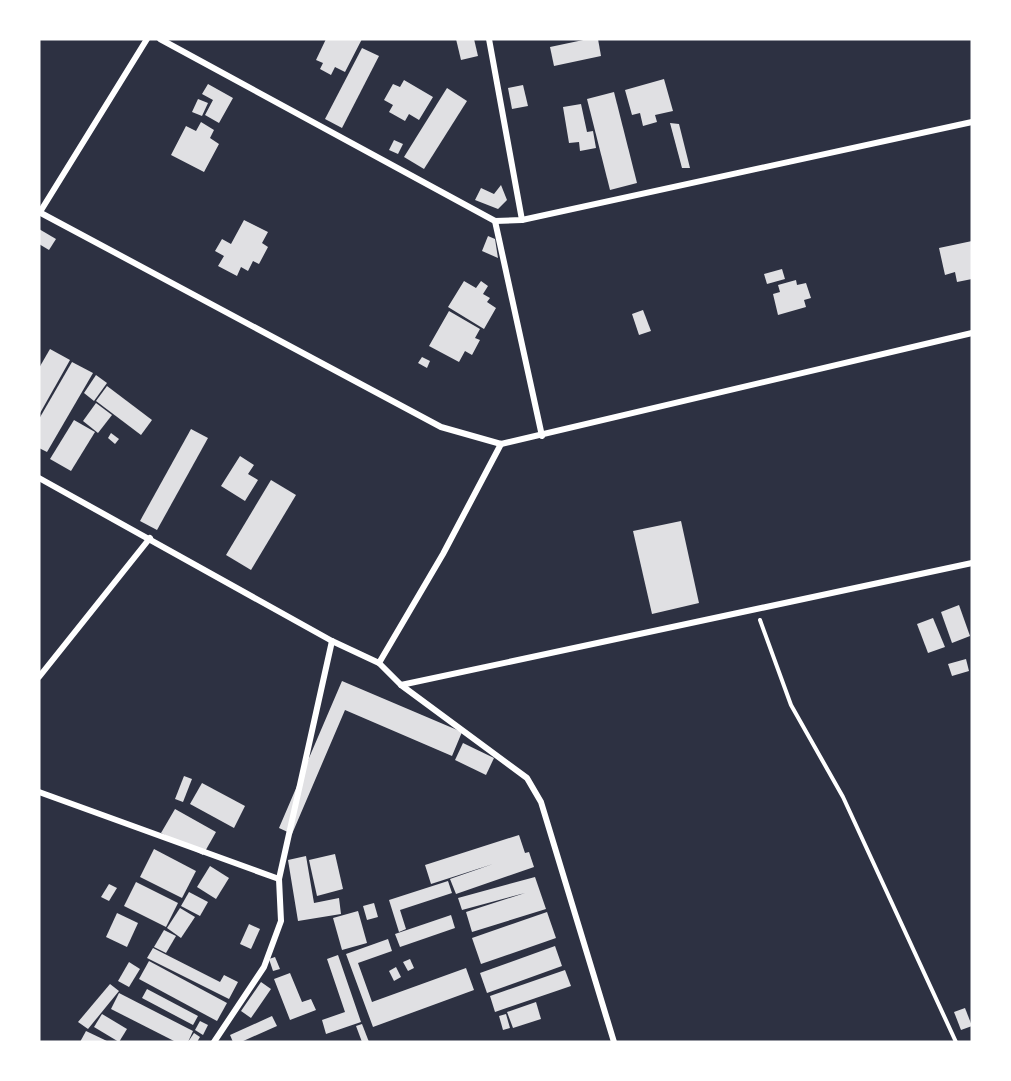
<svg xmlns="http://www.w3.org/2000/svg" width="1011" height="1081" font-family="Commissioner,sans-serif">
	<rect width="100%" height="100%" fill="#2d3142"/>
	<!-- building -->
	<g fill="#e0e0e3">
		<path d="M 326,39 L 362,39 L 345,72 L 335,67 L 331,75 L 320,69 L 323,63 L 316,60 Z"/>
		<path d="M 456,39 L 474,39 L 478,56 L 461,60 Z"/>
		<path d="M 588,39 L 598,39 L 601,56 L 554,66 L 550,47 Z"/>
		<path d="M 362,48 L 379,56 L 342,128 L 325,119 Z"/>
		<path d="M 664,79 L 673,111 L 655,115 L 657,122 L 643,126 L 640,113 L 632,115 L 625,90 Z"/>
		<path d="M 404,80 L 433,97 L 419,120 L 409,114 L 405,121 L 389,112 L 393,105 L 384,100 L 393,84 L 400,87 Z"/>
		<path d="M 208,84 L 233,98 L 219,123 L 205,115 L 213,100 L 202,94 Z"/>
		<path d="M 523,85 L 528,106 L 512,109 L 508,88 Z"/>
		<path d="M 447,88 L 467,101 L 424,169 L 404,157 Z"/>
		<path d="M 614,92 L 637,183 L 610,190 L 587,99 Z"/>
		<path d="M 198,99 L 208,103 L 202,116 L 192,112 Z"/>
		<path d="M 581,104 L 587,132 L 593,131 L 596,148 L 580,151 L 579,142 L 569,143 L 563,107 Z"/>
		<path d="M 201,122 L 214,130 L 210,138 L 219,144 L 204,172 L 171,155 L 186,126 L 196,131 Z"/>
		<path d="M 670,123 L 679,124 L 690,168 L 682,168 Z"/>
		<path d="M 394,140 L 403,144 L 398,154 L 389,150 Z"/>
		<path d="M 501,185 L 507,200 L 498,209 L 475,200 L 481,188 L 494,194 Z"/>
		<path d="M 244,220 L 268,232 L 262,243 L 268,247 L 259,264 L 253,261 L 248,271 L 241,267 L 237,276 L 218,266 L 224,256 L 215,251 L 222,239 L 231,244 Z"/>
		<path d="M 39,229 L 56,239 L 49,250 L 39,244 Z"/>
		<path d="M 488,236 L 495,239 L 498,258 L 482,251 Z"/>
		<path d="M 972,241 L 972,279 L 957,282 L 955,272 L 945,275 L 939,248 Z"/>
		<path d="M 782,269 L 785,279 L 767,284 L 764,274 Z"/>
		<path d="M 796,280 L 797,285 L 806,283 L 811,298 L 804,300 L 806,307 L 778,315 L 773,294 L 780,292 L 778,285 Z"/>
		<path d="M 464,281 L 476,288 L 481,281 L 488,286 L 483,294 L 490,298 L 487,302 L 496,308 L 484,329 L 448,307 Z"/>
		<path d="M 643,310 L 651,331 L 639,335 L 632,314 Z"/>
		<path d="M 449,311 L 480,329 L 475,338 L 480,340 L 472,355 L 465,351 L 459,362 L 429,346 Z"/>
		<path d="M 50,349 L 70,360 L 39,415 L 39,368 Z"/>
		<path d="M 422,357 L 430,361 L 427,368 L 418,363 Z"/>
		<path d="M 72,362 L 93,373 L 47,452 L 39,448 L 39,419 Z"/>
		<path d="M 96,375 L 107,383 L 94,401 L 84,393 Z"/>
		<path d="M 107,386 L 152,420 L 141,435 L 96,401 Z"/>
		<path d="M 96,403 L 112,415 L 98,433 L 83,421 Z"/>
		<path d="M 74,420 L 95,432 L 71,471 L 50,459 Z"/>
		<path d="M 191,429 L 208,438 L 157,530 L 140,521 Z"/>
		<path d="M 111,433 L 119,439 L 115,444 L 108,438 Z"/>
		<path d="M 240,456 L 254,465 L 248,474 L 258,480 L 245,501 L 221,486 Z"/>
		<path d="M 271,480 L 296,495 L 251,570 L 226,555 Z"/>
		<path d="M 681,521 L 699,603 L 652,614 L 633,531 Z"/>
		<path d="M 959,605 L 970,636 L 952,643 L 941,612 Z"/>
		<path d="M 933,618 L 945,647 L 928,653 L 917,624 Z"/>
		<path d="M 966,659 L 969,671 L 952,676 L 948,664 Z"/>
		<path d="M 342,681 L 462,732 L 452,756 L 345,710 L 292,834 L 279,828 Z"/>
		<path d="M 463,743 L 494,758 L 486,775 L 455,760 Z"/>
		<path d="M 184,776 L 192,779 L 183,802 L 175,799 Z"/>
		<path d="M 202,783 L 245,806 L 234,828 L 190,804 Z"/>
		<path d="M 175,809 L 216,832 L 203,855 L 161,833 Z"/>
		<path d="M 519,835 L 525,853 L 529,852 L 534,867 L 456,894 L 450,879 L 493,864 L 431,884 L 425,865 Z"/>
		<path d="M 154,849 L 196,871 L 182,898 L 140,877 Z"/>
		<path d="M 335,854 L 343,889 L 317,896 L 309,860 Z"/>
		<path d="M 306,856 L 314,903 L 339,898 L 341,914 L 298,921 L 288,860 Z"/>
		<path d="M 210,866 L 229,878 L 216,899 L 197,887 Z"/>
		<path d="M 535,877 L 546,909 L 472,932 L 466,912 L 525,893 L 462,910 L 458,898 Z"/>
		<path d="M 448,881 L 452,893 L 400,910 L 406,929 L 399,932 L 389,900 Z"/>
		<path d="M 136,882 L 178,903 L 166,927 L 124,906 Z"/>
		<path d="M 109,884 L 117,888 L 109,901 L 101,897 Z"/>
		<path d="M 189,892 L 208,902 L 200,916 L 181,906 Z"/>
		<path d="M 374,903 L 378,917 L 367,920 L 363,906 Z"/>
		<path d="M 180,908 L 195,917 L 181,938 L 167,928 Z"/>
		<path d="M 358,911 L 367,943 L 342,950 L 333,918 Z"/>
		<path d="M 547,912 L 556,938 L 481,964 L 472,938 Z"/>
		<path d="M 117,913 L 138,923 L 127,947 L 106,937 Z"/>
		<path d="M 451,915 L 455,928 L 400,947 L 395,934 Z"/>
		<path d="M 249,924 L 260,929 L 251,949 L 240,944 Z"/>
		<path d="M 164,930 L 176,936 L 166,953 L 154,947 Z"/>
		<path d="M 388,939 L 392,951 L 358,963 L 372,1002 L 466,968 L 474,990 L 373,1027 L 346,954 Z"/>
		<path d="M 555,946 L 562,966 L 487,993 L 480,973 Z"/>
		<path d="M 153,948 L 220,982 L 224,975 L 238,982 L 229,999 L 147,958 Z"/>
		<path d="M 338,955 L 361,1022 L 326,1034 L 322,1020 L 345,1012 L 327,959 Z"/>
		<path d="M 275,957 L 280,969 L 273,971 L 269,959 Z"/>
		<path d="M 410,959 L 414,968 L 408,971 L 403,962 Z"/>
		<path d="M 149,961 L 227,1003 L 217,1021 L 139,979 Z"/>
		<path d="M 129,962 L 140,969 L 129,987 L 118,981 Z"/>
		<path d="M 396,967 L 401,977 L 394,981 L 389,971 Z"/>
		<path d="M 565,970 L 571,986 L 495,1012 L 490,996 Z"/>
		<path d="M 290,973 L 302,1002 L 311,999 L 316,1010 L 290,1020 L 274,979 Z"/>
		<path d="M 261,982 L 271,989 L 251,1018 L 241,1011 Z"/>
		<path d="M 110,984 L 119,991 L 88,1029 L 78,1022 Z"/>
		<path d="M 147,989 L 198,1016 L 193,1025 L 142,998 Z"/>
		<path d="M 119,993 L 193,1031 L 188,1042 L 176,1042 L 111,1009 Z"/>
		<path d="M 536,1002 L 541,1019 L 513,1028 L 507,1012 Z"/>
		<path d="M 965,1008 L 972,1026 L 961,1030 L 954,1012 Z"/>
		<path d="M 102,1014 L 127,1029 L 119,1042 L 94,1027 Z"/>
		<path d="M 506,1014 L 510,1028 L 503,1030 L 499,1016 Z"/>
		<path d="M 272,1016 L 277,1026 L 241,1042 L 233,1042 L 230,1035 Z"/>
		<path d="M 200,1021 L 208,1025 L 203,1035 L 195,1030 Z"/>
		<path d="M 362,1024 L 369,1042 L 362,1042 L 356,1026 Z"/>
		<path d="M 86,1031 L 109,1042 L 80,1042 Z"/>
		<path d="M 194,1033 L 200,1037 L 197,1042 L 188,1042 Z"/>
	</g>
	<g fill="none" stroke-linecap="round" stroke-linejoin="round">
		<!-- path -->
		<path stroke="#fff" stroke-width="4" d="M 760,620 L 791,705 L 843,797 L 956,1042"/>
		<!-- minor -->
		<g stroke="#fff" stroke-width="6">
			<path d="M 160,39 L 495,221 L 522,220 L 972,122"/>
			<path d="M 489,39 L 522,220"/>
			<path d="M 39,212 L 441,427 L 501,444 L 972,333"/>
			<path d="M 40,212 L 147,39"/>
			<path d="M 495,221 L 542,436"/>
			<path d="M 39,478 L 332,641 L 379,663 L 401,685 L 527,778 L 541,802 L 614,1042"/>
			<path d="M 379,663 L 443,554 L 501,444"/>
			<path d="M 39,677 L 150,538"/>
			<path d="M 401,685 L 972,563"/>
			<path d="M 39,792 L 279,879"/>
			<path d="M 214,1042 L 264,967 L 281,921 L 279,879 L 332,641"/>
		</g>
	</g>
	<!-- border -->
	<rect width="1011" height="1081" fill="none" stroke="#ffffff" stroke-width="81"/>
</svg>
